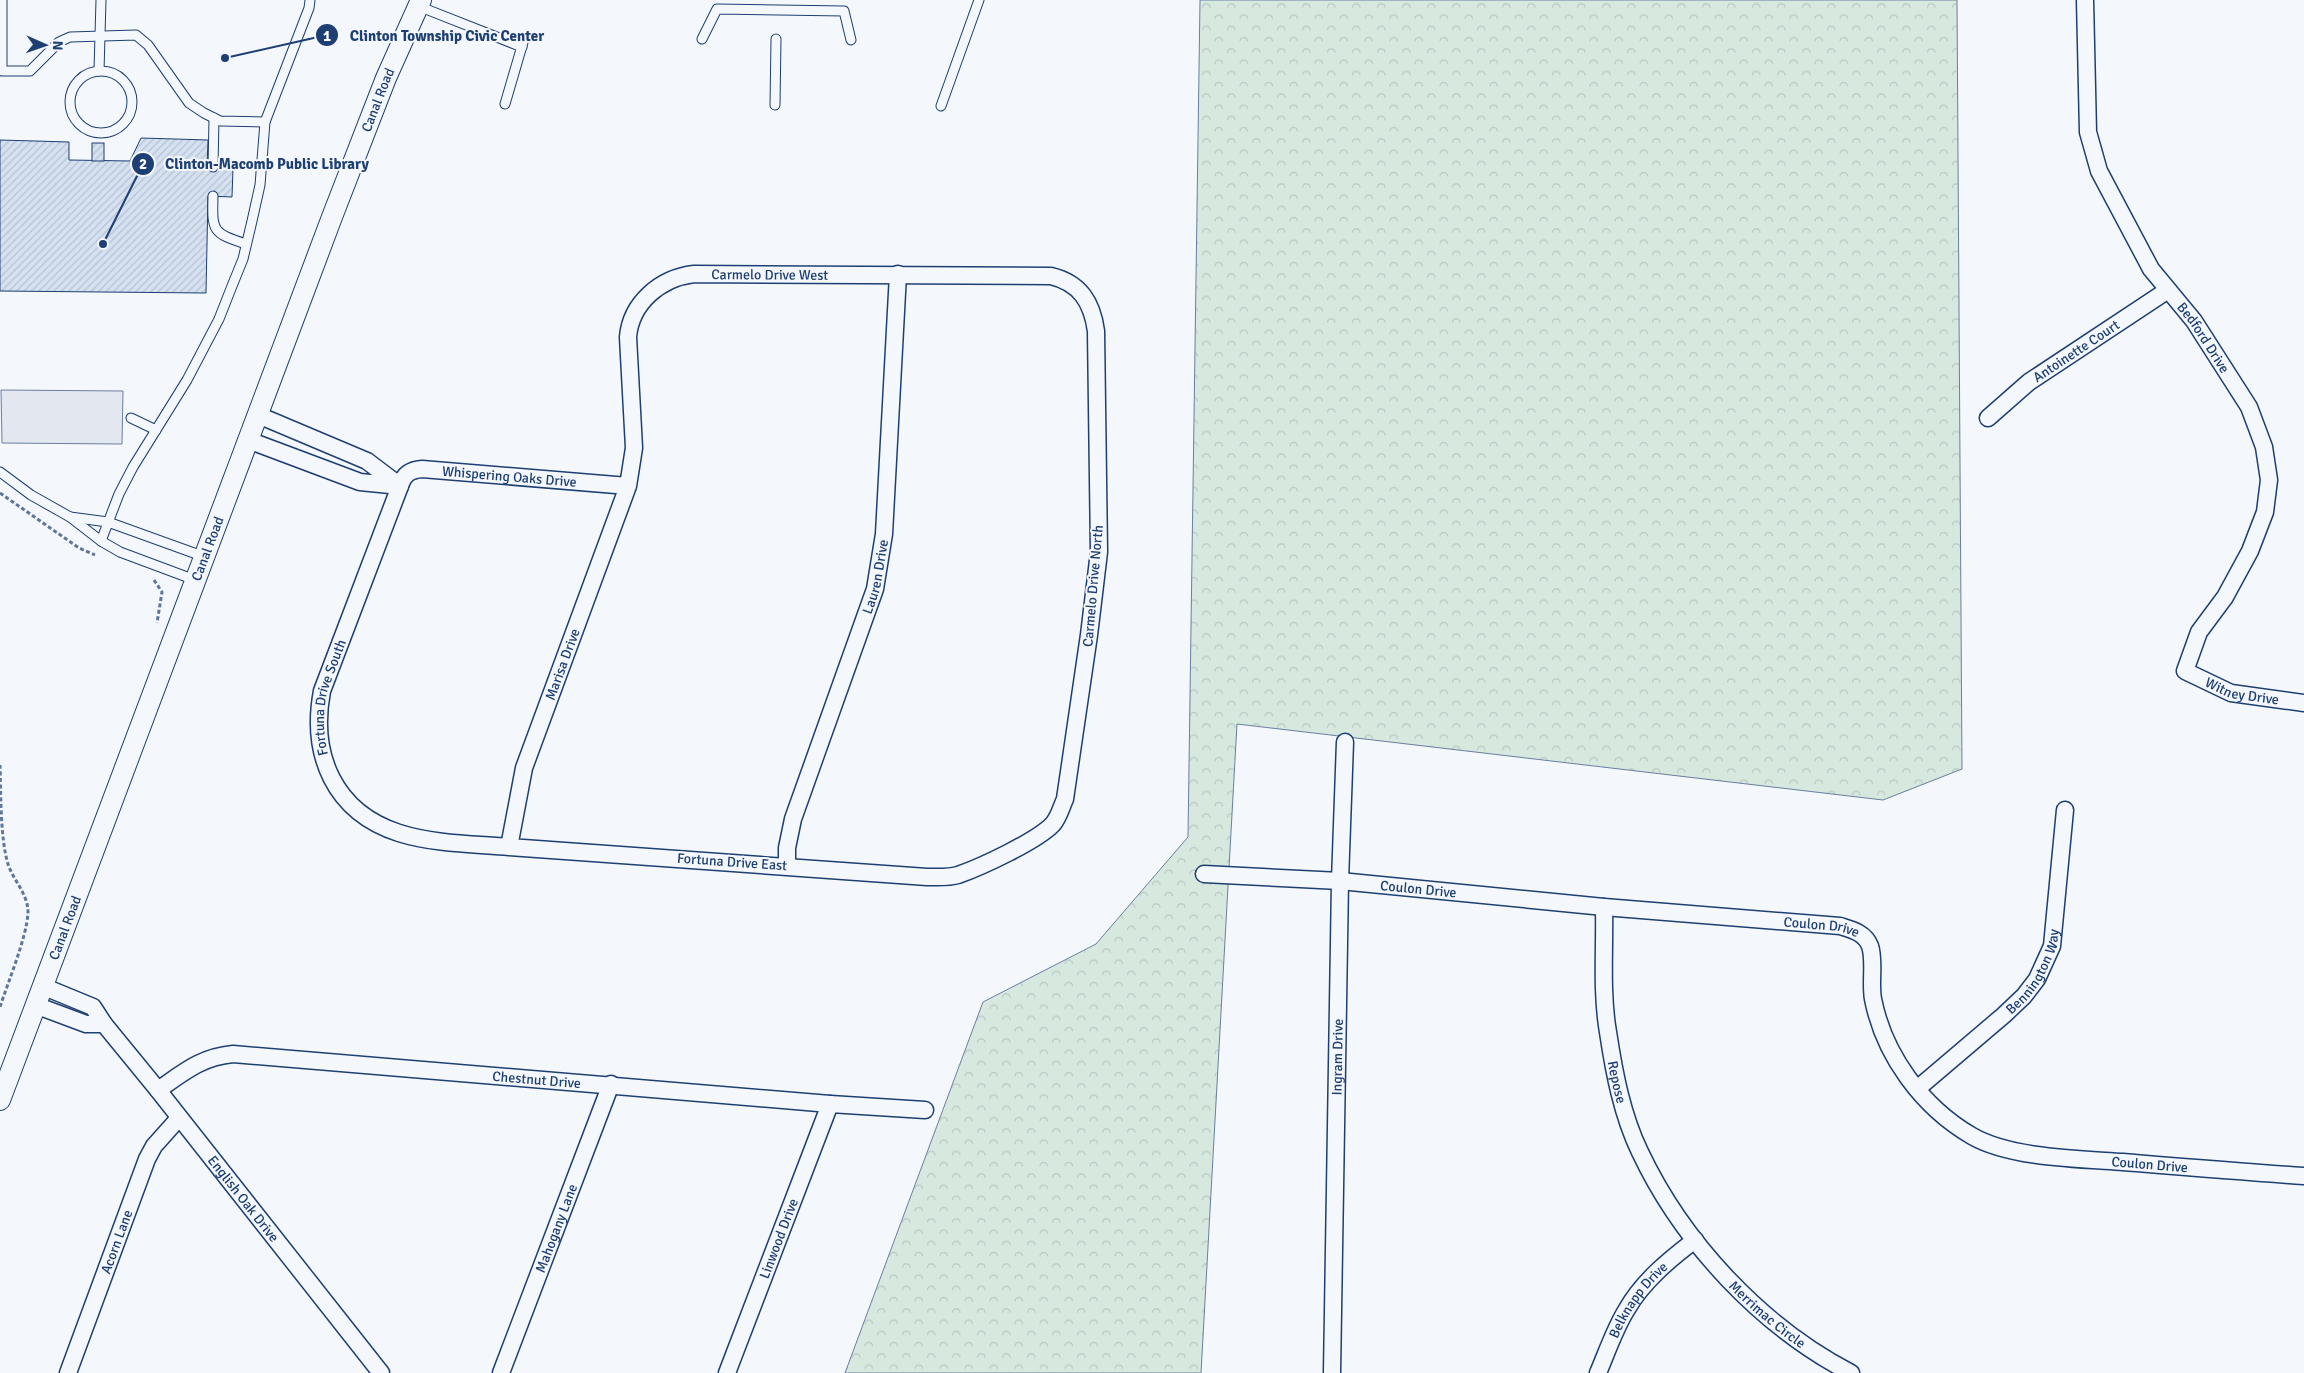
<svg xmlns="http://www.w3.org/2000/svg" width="2304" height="1373" font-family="Signika,sans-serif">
	<defs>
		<pattern id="forest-crowns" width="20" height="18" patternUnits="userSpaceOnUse" patternTransform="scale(1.25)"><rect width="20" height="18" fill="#d7e8df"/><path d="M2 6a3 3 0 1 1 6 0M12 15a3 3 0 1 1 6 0" fill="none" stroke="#b8c8c3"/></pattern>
		<pattern id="building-hatch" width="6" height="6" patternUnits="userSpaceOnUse" patternTransform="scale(1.25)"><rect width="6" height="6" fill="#d5e0f0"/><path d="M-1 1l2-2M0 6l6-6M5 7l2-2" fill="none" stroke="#b6c1d1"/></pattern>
	</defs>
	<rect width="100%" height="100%" fill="#f4f7fb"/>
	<!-- forest -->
	<path fill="url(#forest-crowns)" stroke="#687fa3" d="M 1200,0 L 1957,0 L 1962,769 L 1883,800 L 1237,724 L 1201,1373 L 845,1373 L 983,1002 L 1096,944 L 1188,837 Z"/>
	<!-- parking -->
	<path fill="#e3e8f0" stroke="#687fa3" d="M 1,390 L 123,391 L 122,444 L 2,443 Z"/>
	<!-- building -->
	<g fill="url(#building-hatch)" stroke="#1d3f73">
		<path d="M 141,138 L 208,140 L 207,167 L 233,168 L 232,197 L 208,196 L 206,293 L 0,291 L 0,140 L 69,142 L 69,160 L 130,161 Z"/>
		<rect x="92" y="143" width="12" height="18"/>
	</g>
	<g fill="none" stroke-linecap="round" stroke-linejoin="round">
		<!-- service casing -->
		<g stroke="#1d3f73" stroke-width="11">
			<g id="service">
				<path d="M 2,0 L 2,71 L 30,71 L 59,42 L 70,37 L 136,35 L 148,45 L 189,103 L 204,113 L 220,121 L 265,122"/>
				<path d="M 418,6 L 522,47"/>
				<path d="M 702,39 L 717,9 L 844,11 L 851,40"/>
				<circle cx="101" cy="102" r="31"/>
				<path d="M 99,71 L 101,0"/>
				<path d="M 505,104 L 524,39"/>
				<path d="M 775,105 L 776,39"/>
				<path d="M 941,106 L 979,0"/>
				<path d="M 213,167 L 214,118"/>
				<path d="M 213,196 C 212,231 212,233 246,244"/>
				<path d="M 131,418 L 156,430"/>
				<path d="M 0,472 L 31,495 L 70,517 L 101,541 L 120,552 L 195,580"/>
				<path d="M 70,517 L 108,522 L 205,557"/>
				<path d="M 101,541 L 119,494 L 133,467 L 187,380 L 219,319 L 232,286 L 243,259 L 252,221 L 260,185 L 265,122 L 309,8 L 310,0"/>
			</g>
		</g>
		<!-- minor casing -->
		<g stroke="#1d3f73" stroke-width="19">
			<g id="minor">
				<path id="s1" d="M 2085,0 L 2088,132 L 2099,171 L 2151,269 L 2194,321 L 2249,407 L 2264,447 L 2269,480 L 2265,512 L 2250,551 L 2225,597 L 2199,632 L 2185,671 L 2231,693 L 2304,703"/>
				<path id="s2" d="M 1988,418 L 2029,382 L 2168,290"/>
				<path d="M 248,440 L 360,482 L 400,486 L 367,461 L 258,415"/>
				<path id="s3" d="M 509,847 L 524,768 L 628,486 L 634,448 L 628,337 C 631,303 660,278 694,274 L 1051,276 C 1080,283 1092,302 1096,331 L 1099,552 L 1089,635 L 1065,799 C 1061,808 1059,817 1053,824 C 1037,841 981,867 958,875 C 948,878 937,877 927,877 L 509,847 C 473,844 434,844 399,833 C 334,812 310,755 322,691 L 400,486 C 404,474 410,470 422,469 L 628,486"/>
				<path id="s4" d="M 787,866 L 787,848 L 793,819 L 875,589 L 884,534 L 898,274"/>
				<path id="s5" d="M 1204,874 L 1340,881 L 1604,907 L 1840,926 C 1853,930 1865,933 1870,946 C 1875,960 1870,983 1873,999 C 1884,1055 1922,1107 1972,1136 C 2010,1158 2079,1159 2123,1162 C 2184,1167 2244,1172 2304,1176"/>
				<path id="s6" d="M 1604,907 C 1605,948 1601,992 1608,1032 C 1614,1072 1622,1115 1640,1152 C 1683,1243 1762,1327 1851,1373"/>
				<path id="s7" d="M 42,986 L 93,1007 L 104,1024 L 158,1090 L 381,1373"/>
				<path d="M 35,1005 L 86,1024 L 104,1024"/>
				<path id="s8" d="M 1917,1089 L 2004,1015 L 2024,996 L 2037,979 L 2052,946 L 2065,810"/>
				<path id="s9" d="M 158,1090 C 184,1072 201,1057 233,1054 L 830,1104 L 925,1110"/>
				<path id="s10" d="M 68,1373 L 147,1159 L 154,1146 L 179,1118"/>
				<path id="s11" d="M 501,1373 L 611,1084"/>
				<path id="s12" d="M 727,1373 L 830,1104"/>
				<path id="s13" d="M 1332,1373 L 1340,881 L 1345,742"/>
				<path id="s14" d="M 1598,1373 C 1607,1352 1615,1328 1627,1309 C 1643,1281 1670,1259 1695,1240"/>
			</g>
		</g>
		<!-- tertiary casing -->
		<g stroke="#1d3f73" stroke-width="22">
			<g id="tertiary">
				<path id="s15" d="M 0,1100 L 332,217 L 386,78 L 421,0"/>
			</g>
		</g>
		<!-- path -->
		<g stroke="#5e769c" stroke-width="3" stroke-dasharray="4 2.5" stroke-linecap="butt">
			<path d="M 0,493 L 79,548 L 95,555"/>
			<path d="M 154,580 L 162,592 L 157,623"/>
			<path d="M 0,765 C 1,794 0,837 8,864 C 13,880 28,894 28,912 C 27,937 8,982 0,1007"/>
		</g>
		<!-- service -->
		<use href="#service" stroke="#f4f7fb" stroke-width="9"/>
		<!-- minor -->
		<use href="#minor" stroke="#f4f7fb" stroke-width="16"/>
		<!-- tertiary -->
		<use href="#tertiary" stroke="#f4f7fb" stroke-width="20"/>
	</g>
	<g text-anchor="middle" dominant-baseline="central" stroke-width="4" stroke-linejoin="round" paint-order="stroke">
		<!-- street labels -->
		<g font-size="14" fill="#1d3f73" stroke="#f4f7fb">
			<text stroke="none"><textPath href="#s15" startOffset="1069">Canal Road</textPath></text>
			<text stroke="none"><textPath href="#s3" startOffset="705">Carmelo Drive West</textPath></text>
			<text stroke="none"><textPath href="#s1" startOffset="370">Bedford Drive</textPath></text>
			<text stroke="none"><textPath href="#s2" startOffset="111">Antoinette Court</textPath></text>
			<text stroke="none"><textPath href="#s3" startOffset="2746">Whispering Oaks Drive</textPath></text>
			<text stroke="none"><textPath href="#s15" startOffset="589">Canal Road</textPath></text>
			<text stroke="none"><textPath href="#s4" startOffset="304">Lauren Drive</textPath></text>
			<text transform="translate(1093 586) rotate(-85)">Carmelo Drive North</text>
			<text stroke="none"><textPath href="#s3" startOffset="191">Marisa Drive</textPath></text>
			<text stroke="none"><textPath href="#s1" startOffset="802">Witney Drive</textPath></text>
			<text stroke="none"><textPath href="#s3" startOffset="2404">Fortuna Drive South</textPath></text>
			<text transform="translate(732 862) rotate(4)">Fortuna Drive East</text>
			<text stroke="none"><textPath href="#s5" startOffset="215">Coulon Drive</textPath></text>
			<text stroke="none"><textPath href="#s15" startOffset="184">Canal Road</textPath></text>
			<text stroke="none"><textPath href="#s5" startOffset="620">Coulon Drive</textPath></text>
			<text stroke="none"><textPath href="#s8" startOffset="168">Bennington Way</textPath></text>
			<text stroke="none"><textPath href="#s13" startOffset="316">Ingram Drive</textPath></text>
			<text stroke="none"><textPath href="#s9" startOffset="389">Chestnut Drive</textPath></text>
			<text stroke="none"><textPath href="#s6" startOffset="176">Repose</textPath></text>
			<text stroke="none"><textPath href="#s5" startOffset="1084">Coulon Drive</textPath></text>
			<text stroke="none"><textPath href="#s7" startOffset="299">English Oak Drive</textPath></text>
			<text stroke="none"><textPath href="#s11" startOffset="155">Mahogany Lane</textPath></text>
			<text stroke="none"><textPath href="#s12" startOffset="144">Linwood Drive</textPath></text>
			<text stroke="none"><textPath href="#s10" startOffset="140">Acorn Lane</textPath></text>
			<text stroke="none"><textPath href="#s14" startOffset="84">Belknapp Drive</textPath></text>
			<text stroke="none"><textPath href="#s6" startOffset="458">Merrimac Circle</textPath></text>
		</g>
	</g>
	<!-- callouts -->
	<path fill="none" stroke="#1d3f73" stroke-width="2" d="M225 58L327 35M103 244L143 164"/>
	<g fill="#1d3f73" stroke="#f4f7fb" stroke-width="2">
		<circle cx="225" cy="58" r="5"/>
		<circle cx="103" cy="244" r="5"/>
		<circle cx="327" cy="35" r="12"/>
		<circle cx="143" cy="164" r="12"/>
	</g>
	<g font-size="15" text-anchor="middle" font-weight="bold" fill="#fff">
		<text x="327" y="41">1</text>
		<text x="143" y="169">2</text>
	</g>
	<g font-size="15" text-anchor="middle" font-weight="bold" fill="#1d3f73" stroke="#f4f7fb" stroke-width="4" stroke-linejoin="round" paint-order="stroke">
		<text x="447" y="41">Clinton Township Civic Center</text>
		<text x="267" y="169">Clinton-Macomb Public Library</text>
	</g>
	<!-- north arrow -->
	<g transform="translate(45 45) rotate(92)" stroke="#f4f7fb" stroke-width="4" paint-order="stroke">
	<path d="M0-4L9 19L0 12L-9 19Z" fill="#1d3f73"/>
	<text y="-8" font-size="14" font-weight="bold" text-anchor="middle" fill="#1d3f73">N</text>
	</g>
</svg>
